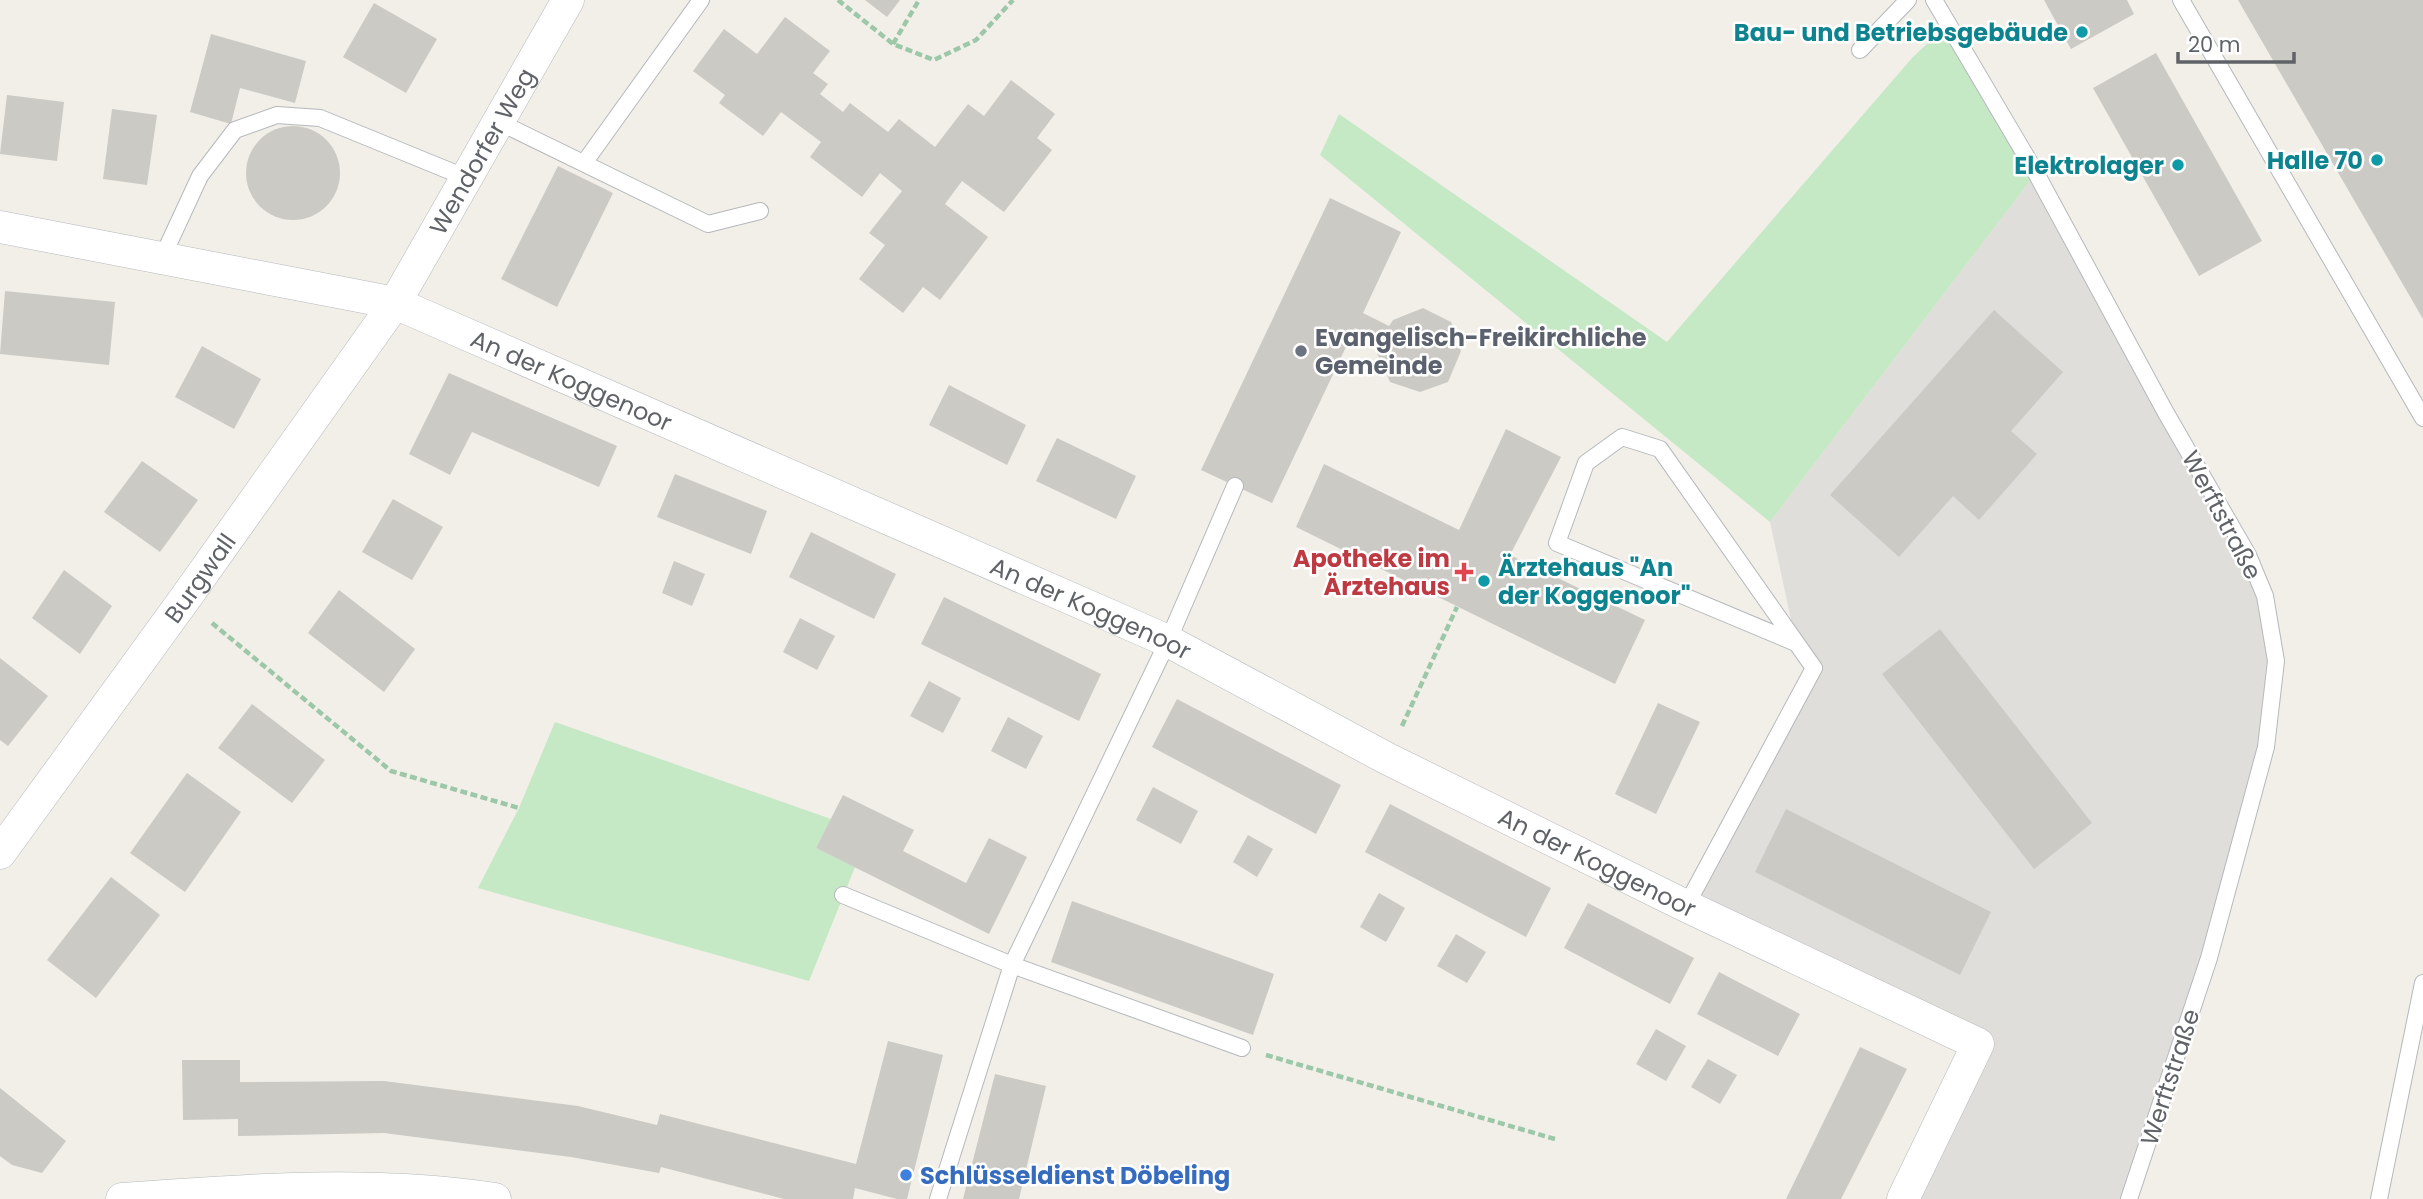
<svg xmlns="http://www.w3.org/2000/svg" width="2423" height="1199" font-family="Poppins,sans-serif">
	<rect width="100%" height="100%" fill="#f1efe8"/>
	<!-- industrial -->
	<path fill="#e0deda" d="M 2036,173 L 2248,555 L 2276,661 L 2266,747 L 2129,1199 L 1903,1199 L 1978,1043 L 1686,906 L 1814,669 L 1796,643 L 1770,522 Z"/>
	<!-- green -->
	<g fill="#c5e8c5">
		<path d="M 1948,24 L 2036,173 L 1770,522 L 1320,155 L 1339,114 L 1667,342 L 1912,58 Z"/>
		<path d="M 555,722 L 831,819 L 816,848 L 855,867 L 809,981 L 478,888 L 519,808 Z"/>
	</g>
	<!-- building -->
	<g fill="#cccac5">
		<path d="M 865,0 L 900,0 L 887,17 Z"/>
		<path d="M 2044,0 L 2127,0 L 2134,14 L 2071,49 Z"/>
		<path d="M 2238,0 L 2423,0 L 2423,319 Z"/>
		<path d="M 374,3 L 437,39 L 406,93 L 343,57 Z"/>
		<path d="M 785,17 L 830,51 L 813,73 L 828,84 L 820,94 L 843,112 L 850,103 L 888,132 L 899,119 L 935,147 L 968,104 L 984,116 L 1011,80 L 1055,114 L 1037,138 L 1052,150 L 1004,212 L 962,181 L 945,204 L 988,237 L 940,300 L 923,287 L 903,313 L 859,279 L 885,245 L 869,233 L 902,191 L 880,173 L 862,197 L 810,157 L 821,142 L 781,112 L 763,136 L 719,103 L 725,95 L 693,71 L 724,29 L 757,54 Z"/>
		<path d="M 211,34 L 306,61 L 295,103 L 240,88 L 231,124 L 190,112 Z"/>
		<path d="M 2156,53 L 2262,241 L 2199,276 L 2093,88 Z"/>
		<path d="M 7,95 L 64,102 L 57,161 L 0,154 Z"/>
		<path d="M 112,109 L 157,115 L 147,185 L 103,179 Z"/>
		<circle cx="293" cy="173" r="47"/>
		<path d="M 558,166 L 613,193 L 557,307 L 501,279 Z"/>
		<path d="M 1330,198 L 1401,232 L 1363,313 L 1389,326 L 1393,320 L 1423,308 L 1451,322 L 1461,351 L 1448,382 L 1420,392 L 1390,382 L 1376,351 L 1381,341 L 1355,328 L 1272,503 L 1201,470 Z"/>
		<path d="M 5,291 L 115,302 L 109,365 L 0,354 Z"/>
		<path d="M 1994,310 L 2063,372 L 2011,431 L 2037,454 L 1979,520 L 1953,496 L 1899,557 L 1830,495 Z"/>
		<path d="M 202,346 L 261,379 L 234,429 L 175,397 Z"/>
		<path d="M 449,373 L 617,446 L 599,487 L 472,432 L 450,475 L 409,454 Z"/>
		<path d="M 949,385 L 1026,425 L 1007,465 L 929,425 Z"/>
		<path d="M 1506,429 L 1561,457 L 1510,555 L 1645,620 L 1615,684 L 1296,527 L 1324,464 L 1459,530 Z"/>
		<path d="M 1057,438 L 1136,476 L 1116,519 L 1036,481 Z"/>
		<path d="M 142,461 L 198,500 L 160,552 L 104,512 Z"/>
		<path d="M 675,474 L 767,511 L 751,554 L 657,517 Z"/>
		<path d="M 393,499 L 443,527 L 412,580 L 362,552 Z"/>
		<path d="M 811,532 L 896,574 L 874,619 L 789,577 Z"/>
		<path d="M 674,561 L 705,574 L 692,606 L 662,593 Z"/>
		<path d="M 64,570 L 112,606 L 80,654 L 32,618 Z"/>
		<path d="M 339,590 L 415,649 L 384,692 L 308,633 Z"/>
		<path d="M 944,597 L 1101,674 L 1079,721 L 921,644 Z"/>
		<path d="M 800,618 L 835,636 L 817,670 L 783,652 Z"/>
		<path d="M 1940,629 L 2092,823 L 2034,869 L 1882,674 Z"/>
		<path d="M 0,658 L 48,696 L 8,746 L 0,740 Z"/>
		<path d="M 929,681 L 961,698 L 943,733 L 910,716 Z"/>
		<path d="M 1177,699 L 1341,785 L 1316,834 L 1152,747 Z"/>
		<path d="M 1658,703 L 1700,722 L 1656,814 L 1615,794 Z"/>
		<path d="M 252,704 L 325,760 L 292,803 L 218,748 Z"/>
		<path d="M 1008,717 L 1043,736 L 1026,769 L 991,751 Z"/>
		<path d="M 187,773 L 241,812 L 185,892 L 130,853 Z"/>
		<path d="M 1153,787 L 1198,811 L 1181,844 L 1136,820 Z"/>
		<path d="M 843,795 L 914,830 L 903,851 L 966,883 L 989,838 L 1027,857 L 989,934 L 816,848 Z"/>
		<path d="M 1390,804 L 1551,888 L 1526,937 L 1365,852 Z"/>
		<path d="M 1786,809 L 1991,912 L 1960,975 L 1755,872 Z"/>
		<path d="M 1248,835 L 1273,849 L 1257,877 L 1233,862 Z"/>
		<path d="M 111,877 L 160,915 L 96,998 L 47,960 Z"/>
		<path d="M 1379,893 L 1405,908 L 1386,942 L 1360,927 Z"/>
		<path d="M 1072,901 L 1274,974 L 1253,1035 L 1051,962 Z"/>
		<path d="M 1588,903 L 1694,958 L 1670,1004 L 1564,948 Z"/>
		<path d="M 1456,934 L 1486,952 L 1467,983 L 1437,966 Z"/>
		<path d="M 1719,972 L 1800,1014 L 1778,1056 L 1697,1014 Z"/>
		<path d="M 1656,1029 L 1686,1046 L 1666,1081 L 1636,1064 Z"/>
		<path d="M 888,1041 L 943,1055 L 907,1199 L 897,1199 L 855,1188 L 853,1199 L 784,1199 L 661,1167 L 659,1173 L 571,1157 L 384,1133 L 238,1136 L 238,1119 L 183,1120 L 182,1060 L 240,1060 L 240,1082 L 384,1081 L 578,1106 L 657,1125 L 660,1114 L 856,1164 Z"/>
		<path d="M 1860,1047 L 1907,1069 L 1841,1199 L 1786,1199 Z"/>
		<path d="M 1708,1059 L 1737,1075 L 1720,1104 L 1691,1087 Z"/>
		<path d="M 995,1074 L 1046,1086 L 1019,1199 L 963,1199 Z"/>
		<path d="M 0,1088 L 66,1141 L 42,1173 L 12,1165 L 0,1156 Z"/>
	</g>
	<g fill="none" stroke-linecap="round" stroke-linejoin="round">
		<!-- service casing -->
		<g stroke="#b5b8bc" stroke-width="18">
			<g id="service">
				<path d="M 1934,0 L 2036,173 L 2166,413 L 2248,555 L 2265,596 L 2276,661 L 2266,747 L 2209,958 L 2129,1199"/>
				<path d="M 2181,0 L 2423,418"/>
				<path d="M 1860,50 L 1908,0"/>
				<path d="M 499,122 L 708,224 L 760,211"/>
				<path d="M 584,163 L 701,0"/>
				<path d="M 162,258 L 200,176 L 235,130 L 277,115 L 320,118 L 467,178"/>
				<path d="M 843,895 L 1012,965 L 1242,1048"/>
				<path d="M 1686,906 L 1814,668 L 1660,449 L 1622,437 L 1586,463 L 1557,543 L 1796,643"/>
				<path d="M 938,1199 L 1012,965 L 1168,641 L 1235,486"/>
				<path d="M 2379,1199 L 2423,983"/>
			</g>
		</g>
		<!-- minor casing -->
		<g stroke="#b5b8bc" stroke-width="33">
			<g id="minor">
				<path id="s1" d="M 0,227 L 395,303 L 1168,641 L 1388,759 L 1686,906 L 1978,1044 L 1903,1199"/>
				<path id="s2" d="M 0,853 L 184,600 L 395,303 L 568,0"/>
				<path d="M 122,1199 C 246,1190 371,1180 495,1199"/>
			</g>
		</g>
		<!-- path -->
		<g stroke="#9cc7a9" stroke-width="4.5" stroke-dasharray="7 3.5" stroke-linecap="butt">
			<path d="M 838,0 L 893,44 L 934,60 L 976,40 L 1013,0"/>
			<path d="M 893,44 L 919,0"/>
			<path d="M 212,623 L 391,771 L 519,808"/>
			<path d="M 1402,726 L 1457,607"/>
			<path d="M 1266,1055 L 1555,1139"/>
		</g>
		<!-- service -->
		<use href="#service" stroke="#fff" stroke-width="16"/>
		<!-- minor -->
		<use href="#minor" stroke="#fff" stroke-width="32"/>
	</g>
	<!-- markers -->
	<g fill="#0f9aa8" stroke="#fff" stroke-width="2.5">
		<circle cx="2082" cy="32" r="7"/>
		<circle cx="2377" cy="160" r="7"/>
		<circle cx="2178" cy="165" r="7"/>
		<circle cx="1484" cy="581" r="7"/>
	</g>
	<circle fill="#6b7280" stroke="#fff" stroke-width="2.5" cx="1301" cy="351" r="7"/>
	<path fill="#e0444e" stroke="#fff" stroke-width="2.5" d="M1460.5 561.5h7v7h7v7h-7v7h-7v-7h-7v-7h7z"/>
	<circle fill="#3f7fe0" stroke="#fff" stroke-width="2.5" cx="906" cy="1175" r="7"/>
	<g text-anchor="middle" dominant-baseline="central" stroke-width="5" stroke-linejoin="round" paint-order="stroke">
		<!-- culture labels -->
		<g font-size="24" font-weight="bold" fill="#0d838f" stroke="#fff" text-anchor="end">
			<text x="2068" y="32">Bau- und Betriebsgebäude</text>
			<text x="2363" y="160">Halle 70</text>
			<text x="2164" y="165">Elektrolager</text>
			<text x="1498" y="567" text-anchor="start">Ärztehaus "An<tspan x="1498" dy="28">der Koggenoor"</tspan></text>
		</g>
		<!-- street labels -->
		<g font-size="24" fill="#5f6368" stroke="#fff">
			<text stroke="none"><textPath href="#s2" startOffset="852">Wendorfer Weg</textPath></text>
			<text stroke="none"><textPath href="#s1" startOffset="595">An der Koggenoor</textPath></text>
			<text transform="translate(2222 515) rotate(62)">Werftstraße</text>
			<text stroke="none"><textPath href="#s2" startOffset="340">Burgwall</textPath></text>
			<text stroke="none"><textPath href="#s1" startOffset="1162">An der Koggenoor</textPath></text>
			<text stroke="none"><textPath href="#s1" startOffset="1729">An der Koggenoor</textPath></text>
			<text transform="translate(2170 1077) rotate(-72)">Werftstraße</text>
		</g>
		<!-- worship labels -->
		<g font-size="24" font-weight="bold" fill="#5b616d" stroke="#fff" text-anchor="start">
			<text x="1315" y="337">Evangelisch-Freikirchliche<tspan x="1315" dy="28">Gemeinde</tspan></text>
		</g>
		<!-- health labels -->
		<g font-size="24" font-weight="bold" fill="#be3a42" stroke="#fff" text-anchor="end">
			<text x="1450" y="558">Apotheke im<tspan x="1450" dy="28">Ärztehaus</tspan></text>
		</g>
		<!-- shop labels -->
		<g font-size="24" font-weight="bold" fill="#366cbe" stroke="#fff" text-anchor="start">
			<text x="920" y="1175">Schlüsseldienst Döbeling</text>
		</g>
	</g>
	<!-- scale -->
	<path d="M2178 52v10h116v-10" fill="none" stroke="#5f6368" stroke-width="3.5"/>
	<text x="2188" y="52" font-size="21" fill="#5f6368" stroke="#ffffff" stroke-width="5" paint-order="stroke">20 m</text>
</svg>
